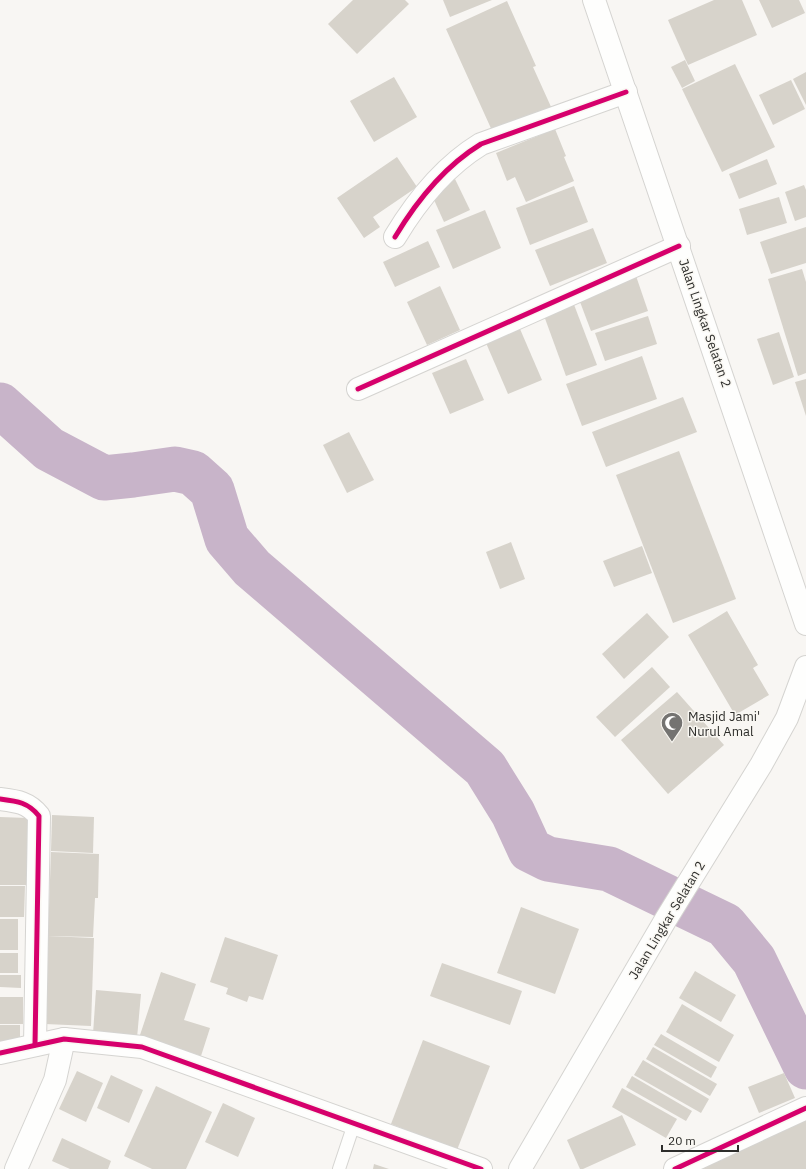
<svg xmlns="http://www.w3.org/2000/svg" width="806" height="1169" font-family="'IBM Plex Sans',sans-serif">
	<rect width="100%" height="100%" fill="#f8f6f3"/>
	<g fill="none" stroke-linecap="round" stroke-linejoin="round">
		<!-- river -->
		<path stroke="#c8b4c9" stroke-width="45" d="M 0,405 L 49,449 L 104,478 L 133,475 L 175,469 L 193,473 L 212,490 L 227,539 L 252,568 L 485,768 L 513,813 L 530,850 L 548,859 L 609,869 L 725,925 L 754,960 L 806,1067"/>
	</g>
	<!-- building -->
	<g fill="#d7d3cb">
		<path d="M 353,0 L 405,0 L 409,4 L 357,54 L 328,24 Z"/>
		<path d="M 443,0 L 492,0 L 450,17 Z"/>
		<path d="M 714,0 L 742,0 L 757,35 L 688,65 L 668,20 Z"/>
		<path d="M 759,0 L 799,0 L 805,13 L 772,28 Z"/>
		<path d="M 507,1 L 536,66 L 533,67 L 552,109 L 494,135 L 446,29 Z"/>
		<path d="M 685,60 L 695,81 L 682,88 L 671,67 Z"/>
		<path d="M 735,64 L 775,147 L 722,172 L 682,89 Z"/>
		<path d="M 806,72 L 806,105 L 793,79 Z"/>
		<path d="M 394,77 L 417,117 L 374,142 L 350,101 Z"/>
		<path d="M 791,80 L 805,109 L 773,125 L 759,95 Z"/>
		<path d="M 555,129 L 566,156 L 564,157 L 574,181 L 526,202 L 515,177 L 507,181 L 496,153 Z"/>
		<path d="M 397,157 L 417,187 L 373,217 L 380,227 L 364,238 L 337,198 Z"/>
		<path d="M 767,159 L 777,184 L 739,199 L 729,174 Z"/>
		<path d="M 455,179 L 470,210 L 444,222 L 430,191 Z"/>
		<path d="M 804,185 L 806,190 L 806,217 L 795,221 L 785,192 Z"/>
		<path d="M 574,186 L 588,222 L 530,245 L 516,208 Z"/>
		<path d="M 779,197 L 787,223 L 747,235 L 739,209 Z"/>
		<path d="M 485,210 L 501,248 L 453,269 L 436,230 Z"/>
		<path d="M 806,227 L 806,263 L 771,274 L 760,242 Z"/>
		<path d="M 593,228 L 607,263 L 550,286 L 535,250 Z"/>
		<path d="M 428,241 L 440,267 L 395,287 L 383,262 Z"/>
		<path d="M 802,269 L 806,282 L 806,373 L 798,376 L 768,279 Z"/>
		<path d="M 635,273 L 648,311 L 591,331 L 577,294 Z"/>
		<path d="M 440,286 L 460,330 L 427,345 L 407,302 Z"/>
		<path d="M 573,302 L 597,365 L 566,376 L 543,313 Z"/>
		<path d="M 648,316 L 657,344 L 605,361 L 595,333 Z"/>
		<path d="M 520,329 L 542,380 L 508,394 L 486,343 Z"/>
		<path d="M 779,332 L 794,377 L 773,385 L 757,339 Z"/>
		<path d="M 642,356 L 657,399 L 582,426 L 566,384 Z"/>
		<path d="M 466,359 L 484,400 L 450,414 L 432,373 Z"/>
		<path d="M 806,379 L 806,416 L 795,382 Z"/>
		<path d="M 683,397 L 697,432 L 606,467 L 592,432 Z"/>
		<path d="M 349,432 L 374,480 L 347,493 L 323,445 Z"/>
		<path d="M 679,451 L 736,599 L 673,623 L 616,475 Z"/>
		<path d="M 511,542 L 525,579 L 500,589 L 486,552 Z"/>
		<path d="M 642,546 L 652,573 L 614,587 L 603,561 Z"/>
		<path d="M 727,611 L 758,665 L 753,668 L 769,695 L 735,715 L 688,635 Z"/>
		<path d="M 647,613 L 669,637 L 624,679 L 602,654 Z"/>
		<path d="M 652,667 L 670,687 L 615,737 L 596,717 Z"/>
		<path d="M 677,692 L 724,745 L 668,794 L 621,740 Z"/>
		<path d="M 52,815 L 94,817 L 93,853 L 51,851 Z"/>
		<path d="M 0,817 L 28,818 L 28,885 L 0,885 Z"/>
		<path d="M 51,852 L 99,854 L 98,898 L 95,898 L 93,937 L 48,936 Z"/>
		<path d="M 0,886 L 25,886 L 24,917 L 0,917 Z"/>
		<path d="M 521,907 L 579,929 L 555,994 L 497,973 Z"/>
		<rect x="0" y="919" width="18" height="31"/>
		<path d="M 48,936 L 94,938 L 91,1026 L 45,1024 Z"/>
		<path d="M 225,937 L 278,955 L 263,1000 L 249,996 L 247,1002 L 226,994 L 228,988 L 210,982 Z"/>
		<rect x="0" y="953" width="18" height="20"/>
		<path d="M 442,963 L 522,991 L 510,1025 L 430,996 Z"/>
		<path d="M 695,971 L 736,995 L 721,1022 L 679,998 Z"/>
		<path d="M 161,972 L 196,984 L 184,1020 L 210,1028 L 201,1056 L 140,1035 Z"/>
		<path d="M 0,975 L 21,975 L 21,988 L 0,987 Z"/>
		<path d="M 96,990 L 141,994 L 137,1038 L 93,1034 Z"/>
		<rect x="0" y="997" width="23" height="27"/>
		<path d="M 682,1004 L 734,1035 L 719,1062 L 666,1032 Z"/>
		<rect x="0" y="1025" width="20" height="18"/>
		<path d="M 661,1034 L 717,1067 L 711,1078 L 654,1045 Z"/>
		<path d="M 423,1040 L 490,1066 L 457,1150 L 391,1124 Z"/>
		<path d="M 653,1047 L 717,1084 L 710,1096 L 646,1059 Z"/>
		<path d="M 643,1060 L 709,1099 L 701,1113 L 634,1075 Z"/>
		<path d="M 77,1071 L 103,1083 L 86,1122 L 59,1109 Z"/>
		<path d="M 784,1073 L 795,1098 L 759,1113 L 748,1087 Z"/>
		<path d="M 111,1075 L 143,1090 L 129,1123 L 97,1108 Z"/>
		<path d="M 632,1076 L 692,1111 L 686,1121 L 626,1087 Z"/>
		<path d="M 156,1086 L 212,1112 L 186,1169 L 152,1169 L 124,1156 Z"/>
		<path d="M 622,1088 L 677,1119 L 666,1138 L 612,1107 Z"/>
		<path d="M 223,1103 L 255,1118 L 238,1157 L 205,1142 Z"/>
		<path d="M 806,1109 L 806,1169 L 698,1169 Z"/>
		<path d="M 622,1115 L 636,1145 L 583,1169 L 580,1169 L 567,1140 Z"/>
		<path d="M 62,1138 L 111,1161 L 108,1169 L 70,1169 L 52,1161 Z"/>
		<path d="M 374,1164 L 389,1169 L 373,1169 Z"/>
	</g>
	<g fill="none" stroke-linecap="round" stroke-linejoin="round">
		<!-- lane casing -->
		<g stroke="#d5d4d1" stroke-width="14">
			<path id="lane" d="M 339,1169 L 354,1124"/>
		</g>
		<!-- street casing -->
		<g stroke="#d5d4d1" stroke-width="24">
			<g id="street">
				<path d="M 395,237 C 416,202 445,166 481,144 L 626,92"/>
				<path d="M 358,389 L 679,246"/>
				<path d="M 0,799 C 16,801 28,802 39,816 L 35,1045"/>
				<path d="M 0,1053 L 64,1039 L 142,1047 L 481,1169"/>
				<path d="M 16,1169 L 55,1080 L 64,1039"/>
				<path d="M 675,1169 L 806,1108"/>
			</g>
		</g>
		<!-- highway casing -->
		<g stroke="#d5d4d1" stroke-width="24">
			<g id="highway">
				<path d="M 594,0 L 806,624"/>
				<path d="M 520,1169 L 666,919 L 761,765 L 787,718 L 806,667"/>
			</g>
		</g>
		<!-- lane -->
		<use href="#lane" stroke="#fefefd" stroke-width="12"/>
		<!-- street -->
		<use href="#street" stroke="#fefefd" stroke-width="22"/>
		<!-- highway -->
		<use href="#highway" stroke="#fefefd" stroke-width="22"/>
		<!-- cycleway casing -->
		<g stroke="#f9f7f2" stroke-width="8">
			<g id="cycleway">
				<path d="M 395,237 C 416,202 445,166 481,144 L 626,92"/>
				<path d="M 358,389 L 679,246"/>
				<path d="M 0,799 C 16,801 28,802 39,816 L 35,1045"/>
				<path d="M 0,1053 L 64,1039 L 142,1047 L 481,1169"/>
				<path d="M 675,1169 L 806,1108"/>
			</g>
		</g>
		<!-- cycleway -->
		<use href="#cycleway" stroke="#d6006c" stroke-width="5"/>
	</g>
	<!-- icons -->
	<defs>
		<g id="mosque-pin" transform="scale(1.15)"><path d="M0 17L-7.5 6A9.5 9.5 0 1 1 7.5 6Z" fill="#747371" stroke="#f9f7f2"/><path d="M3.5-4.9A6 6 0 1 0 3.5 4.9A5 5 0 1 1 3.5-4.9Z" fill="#fff"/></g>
	</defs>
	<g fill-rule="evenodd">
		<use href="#mosque-pin" x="672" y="723"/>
	</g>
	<g text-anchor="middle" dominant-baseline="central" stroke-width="3" stroke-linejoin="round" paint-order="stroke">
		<!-- street labels -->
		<g font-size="13" fill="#2d2d2b" stroke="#f9f7f2">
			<text transform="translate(705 323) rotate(71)">Jalan Lingkar Selatan 2</text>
			<text transform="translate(667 920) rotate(-59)">Jalan Lingkar Selatan 2</text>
		</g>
		<!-- poi labels -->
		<g font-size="13" fill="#2d2d2b" stroke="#f9f7f2" text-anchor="start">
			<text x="688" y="716">Masjid Jami'<tspan x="688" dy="15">Nurul Amal</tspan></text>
		</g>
	</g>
	<!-- scale -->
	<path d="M662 1145v6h76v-6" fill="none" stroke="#2d2d2b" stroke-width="2"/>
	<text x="668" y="1145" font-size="12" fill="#2d2d2b" stroke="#f9f7f2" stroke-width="3" paint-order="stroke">20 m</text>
</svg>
